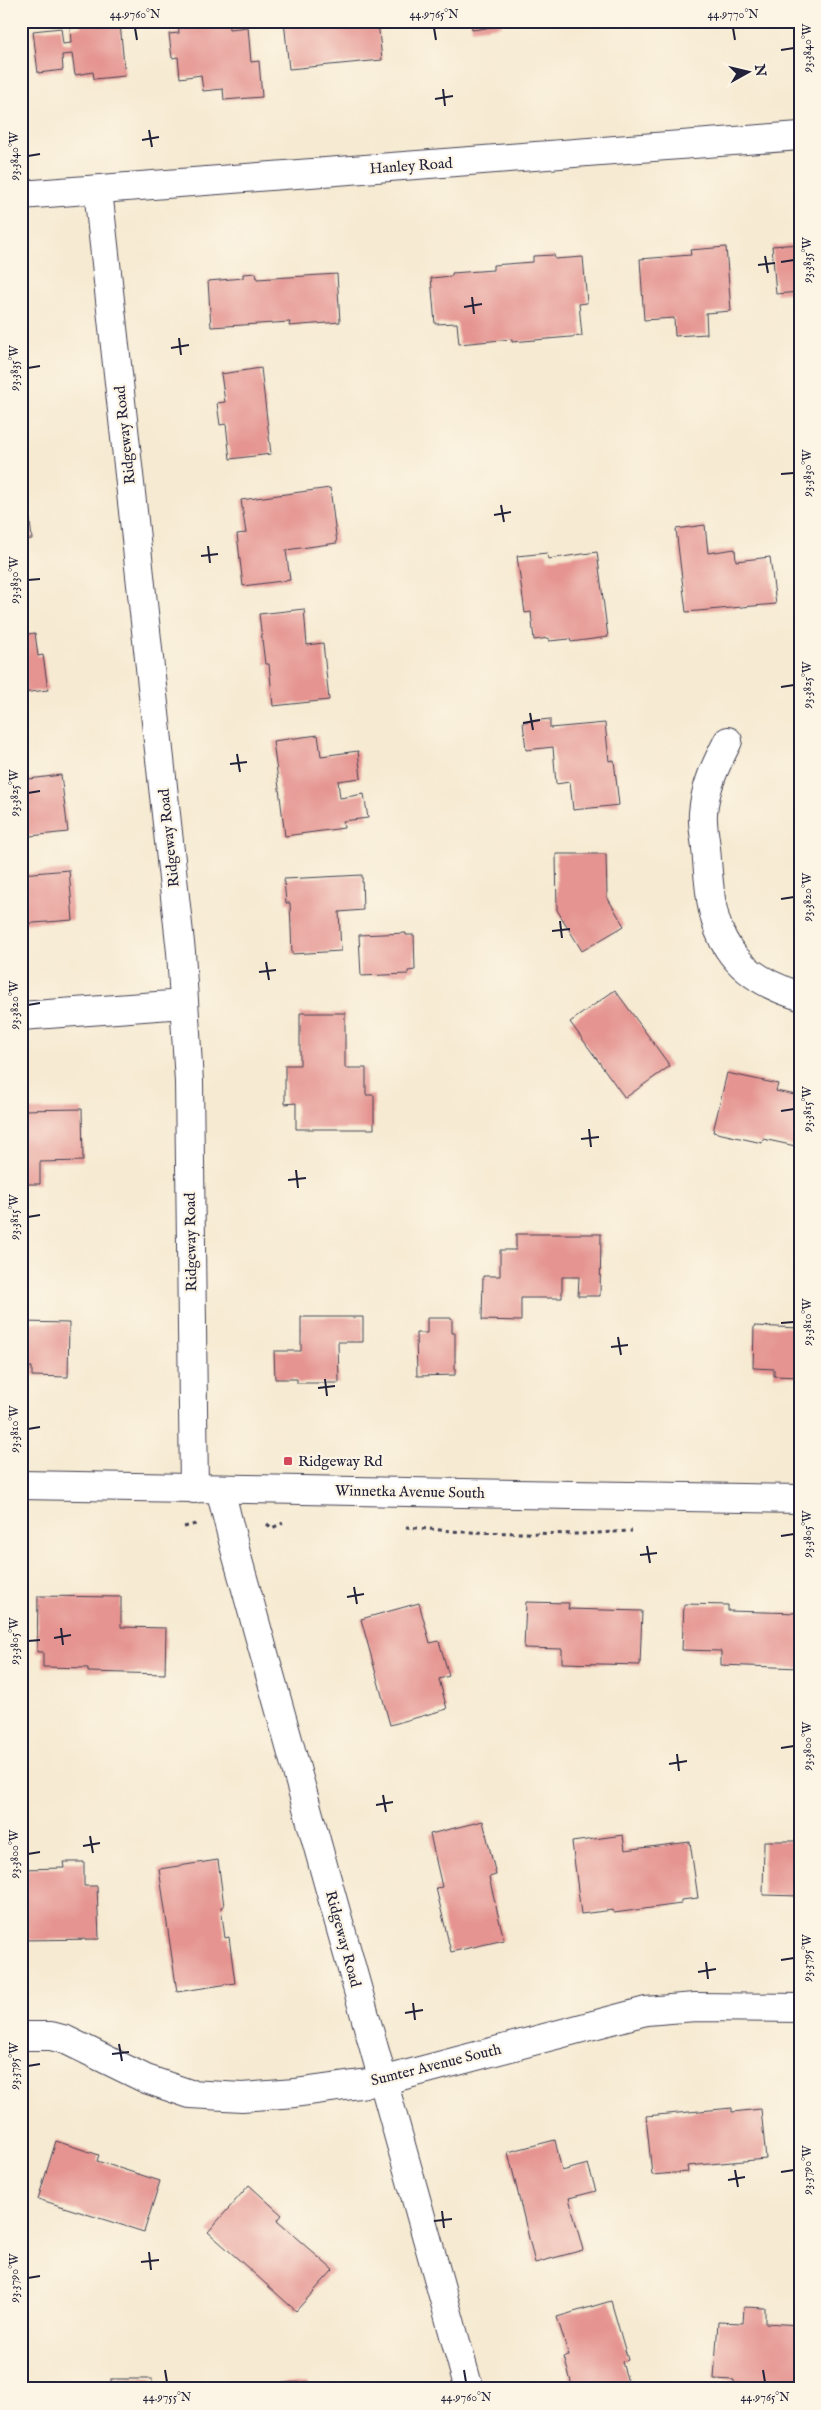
<svg xmlns="http://www.w3.org/2000/svg" width="821" height="2410" font-family="'IM FELL English',serif">
	<rect width="100%" height="100%" fill="#fcf5e5"/>
	<filter id="ink" filterUnits="userSpaceOnUse"><feTurbulence type="fractalNoise" baseFrequency=".02" numOctaves="2"/><feDisplacementMap in="SourceGraphic" scale="10" xChannelSelector="R" yChannelSelector="G"/><feConvolveMatrix kernelMatrix="1 2 1 2 8 2 1 2 1" color-interpolation-filters="sRGB"/></filter>
	<filter id="wash" filterUnits="userSpaceOnUse"><feTurbulence type="fractalNoise" baseFrequency=".0096" numOctaves="4" result="noise"/><feDisplacementMap in="SourceGraphic" scale="20" xChannelSelector="R" yChannelSelector="G"/><feGaussianBlur stdDeviation="1.12" result="paint"/><feColorMatrix in="noise" values="0 0 0 0 0 0 0 0 0 0 0 0 0 0 0 0 0 1.4 0 .05"/><feComposite in="paint" operator="in"/></filter>
	<g filter="url(#wash)">
		<rect width="100%" height="100%" fill="#f6ead2"/>
		<g id="blocks">
			<!-- building -->
			<g fill="#e59491">
				<path d="M 80,21 L 103,21 L 103,25 L 120,23 L 125,76 L 94,79 L 93,72 L 75,75 L 72,54 L 62,55 L 63,70 L 38,73 L 33,31 L 61,28 L 63,44 L 71,43 L 70,28 L 81,27 Z"/>
				<path d="M 178,21 L 228,21 L 229,29 L 248,27 L 251,62 L 259,61 L 262,97 L 224,100 L 223,89 L 203,91 L 201,75 L 180,78 L 178,57 L 172,58 L 169,34 L 179,33 Z"/>
				<path d="M 284,21 L 378,21 L 382,60 L 289,69 Z"/>
				<path d="M 471,21 L 500,21 L 501,26 L 472,30 Z"/>
				<path d="M 800,244 L 800,292 L 776,294 L 772,246 Z"/>
				<path d="M 726,247 L 731,311 L 706,313 L 707,334 L 675,336 L 674,318 L 644,320 L 640,259 L 691,255 L 690,250 Z"/>
				<path d="M 554,255 L 555,259 L 583,257 L 587,303 L 579,304 L 582,336 L 512,342 L 512,339 L 459,344 L 457,323 L 435,324 L 431,278 L 452,276 L 452,273 L 493,270 L 493,265 L 533,262 L 533,256 Z"/>
				<path d="M 256,273 L 257,279 L 337,274 L 340,322 L 289,326 L 290,322 L 211,327 L 208,281 L 243,278 L 243,274 Z"/>
				<path d="M 261,368 L 271,454 L 230,459 L 226,424 L 220,425 L 217,403 L 225,402 L 221,374 Z"/>
				<path d="M 330,488 L 337,543 L 286,550 L 290,580 L 243,586 L 237,534 L 246,533 L 241,500 Z"/>
				<path d="M 28,505 L 32,539 L 21,540 L 21,506 Z"/>
				<path d="M 705,525 L 708,553 L 735,549 L 736,561 L 770,557 L 776,604 L 686,612 L 676,529 Z"/>
				<path d="M 597,552 L 608,637 L 571,642 L 570,639 L 549,641 L 549,638 L 534,640 L 531,612 L 525,613 L 517,556 L 547,553 L 548,559 Z"/>
				<path d="M 21,574 L 25,592 L 21,593 Z"/>
				<path d="M 304,609 L 307,645 L 323,643 L 329,700 L 273,706 L 269,664 L 265,664 L 259,614 Z"/>
				<path d="M 35,633 L 38,656 L 43,655 L 48,690 L 21,693 L 21,635 Z"/>
				<path d="M 550,719 L 550,728 L 605,723 L 609,761 L 614,760 L 619,805 L 573,810 L 570,782 L 556,784 L 553,747 L 526,750 L 523,722 Z"/>
				<path d="M 318,735 L 321,756 L 358,751 L 361,778 L 338,781 L 340,798 L 364,794 L 368,818 L 343,821 L 344,828 L 285,836 L 273,741 Z"/>
				<path d="M 61,775 L 68,832 L 21,837 L 21,780 Z"/>
				<path d="M 556,854 L 606,854 L 607,897 L 624,926 L 582,951 L 557,910 Z"/>
				<path d="M 69,870 L 73,920 L 21,924 L 21,874 Z"/>
				<path d="M 362,875 L 363,910 L 339,912 L 341,951 L 292,954 L 290,903 L 286,903 L 284,879 Z"/>
				<path d="M 406,933 L 406,935 L 414,935 L 415,970 L 408,971 L 408,974 L 361,976 L 359,935 Z"/>
				<path d="M 615,990 L 670,1066 L 625,1098 L 570,1022 Z"/>
				<path d="M 300,1013 L 345,1013 L 345,1068 L 366,1068 L 366,1095 L 374,1095 L 374,1129 L 296,1129 L 296,1103 L 285,1104 L 285,1065 L 300,1065 Z"/>
				<path d="M 727,1073 L 778,1084 L 776,1091 L 800,1096 L 800,1147 L 763,1139 L 762,1143 L 713,1132 Z"/>
				<path d="M 82,1109 L 83,1161 L 40,1162 L 40,1184 L 21,1184 L 21,1110 Z"/>
				<path d="M 516,1234 L 601,1234 L 600,1296 L 578,1296 L 579,1277 L 562,1277 L 562,1298 L 521,1298 L 521,1321 L 482,1320 L 483,1276 L 500,1276 L 500,1250 L 516,1250 Z"/>
				<path d="M 301,1317 L 363,1317 L 363,1342 L 338,1342 L 339,1383 L 297,1383 L 297,1379 L 275,1379 L 274,1351 L 301,1351 Z"/>
				<path d="M 427,1318 L 452,1318 L 452,1333 L 455,1333 L 455,1375 L 417,1376 L 416,1333 L 427,1333 Z"/>
				<path d="M 21,1322 L 69,1323 L 68,1377 L 32,1376 L 32,1367 L 21,1367 Z"/>
				<path d="M 754,1326 L 800,1328 L 800,1377 L 774,1376 L 774,1369 L 753,1368 Z"/>
				<path d="M 38,1596 L 121,1597 L 121,1627 L 166,1628 L 165,1674 L 88,1672 L 88,1668 L 43,1667 L 43,1652 L 37,1652 Z"/>
				<path d="M 526,1602 L 569,1603 L 568,1609 L 642,1611 L 640,1665 L 562,1663 L 562,1649 L 524,1648 Z"/>
				<path d="M 419,1603 L 430,1643 L 439,1641 L 449,1676 L 439,1679 L 447,1709 L 390,1725 L 361,1619 Z"/>
				<path d="M 684,1604 L 728,1605 L 728,1611 L 800,1613 L 800,1668 L 721,1665 L 721,1651 L 682,1650 Z"/>
				<path d="M 483,1821 L 496,1875 L 489,1877 L 504,1940 L 451,1952 L 436,1888 L 442,1887 L 430,1834 Z"/>
				<path d="M 623,1835 L 625,1850 L 690,1842 L 698,1898 L 681,1900 L 681,1904 L 614,1913 L 613,1910 L 581,1914 L 572,1842 Z"/>
				<path d="M 764,1841 L 800,1841 L 800,1896 L 763,1895 Z"/>
				<path d="M 218,1860 L 224,1906 L 221,1907 L 225,1938 L 229,1937 L 235,1983 L 177,1992 L 159,1869 Z"/>
				<path d="M 63,1862 L 84,1862 L 84,1886 L 97,1886 L 99,1939 L 21,1940 L 21,1869 L 64,1868 Z"/>
				<path d="M 732,2108 L 732,2112 L 761,2109 L 766,2159 L 687,2166 L 688,2172 L 652,2175 L 646,2116 Z"/>
				<path d="M 555,2140 L 562,2171 L 588,2164 L 596,2191 L 569,2198 L 583,2250 L 535,2263 L 508,2152 Z"/>
				<path d="M 56,2141 L 99,2155 L 97,2161 L 160,2181 L 144,2232 L 38,2199 Z"/>
				<path d="M 249,2185 L 282,2215 L 277,2221 L 333,2270 L 296,2311 L 208,2232 Z"/>
				<path d="M 611,2301 L 628,2360 L 622,2362 L 630,2389 L 573,2389 L 564,2357 L 569,2356 L 557,2317 Z"/>
				<path d="M 744,2307 L 765,2308 L 765,2323 L 800,2325 L 800,2382 L 797,2382 L 796,2387 L 734,2383 L 734,2380 L 714,2379 L 718,2322 L 743,2323 Z"/>
				<rect x="111" y="2379" width="41" height="10"/>
				<path d="M 309,2382 L 309,2389 L 281,2389 L 281,2383 Z"/>
			</g>
		</g>
	</g>
	<g filter="url(#ink)">
		<use href="#blocks" fill-opacity="0" stroke="#424052" stroke-width="1"/>
		<g fill="none" stroke-linecap="round" stroke-linejoin="round">
			<!-- minor casing -->
			<g stroke="#424052" stroke-width="30">
				<g id="minor">
					<path d="M 98,190 L 181,952 L 189,1082 L 194,1489"/>
					<path d="M 21,195 L 800,136"/>
					<path d="M 728,741 C 716,764 705,787 703,813 C 702,824 705,837 706,848 C 709,880 709,920 728,948 C 744,973 773,988 800,996"/>
					<path d="M 21,1016 L 184,1004"/>
					<path d="M 220,1489 L 236,1553 L 469,2389"/>
					<path d="M 21,2036 L 51,2036 L 66,2040 L 146,2079 L 190,2094 L 242,2097 L 295,2093 L 382,2081 L 646,2011 L 695,2007 L 800,2008"/>
				</g>
			</g>
			<!-- tertiary casing -->
			<g stroke="#424052" stroke-width="30">
				<path id="tertiary" d="M 21,1485 L 800,1499"/>
			</g>
			<!-- path -->
			<g stroke="#424052" stroke-width="3" stroke-dasharray="4 4" stroke-linecap="butt">
				<path d="M 267,1524 L 272,1528 L 283,1523"/>
				<path d="M 184,1527 L 196,1524"/>
				<path d="M 406,1527 L 463,1532 L 580,1534 L 632,1531"/>
			</g>
			<!-- minor -->
			<use href="#minor" stroke="#fff" stroke-width="28"/>
			<!-- tertiary -->
			<use href="#tertiary" stroke="#fff" stroke-width="28"/>
		</g>
	</g>
	<!-- ticks -->
	<path fill="none" stroke="#22223b" stroke-width="2" d="M 135,28 L 137,40M 434,28 L 436,40M 733,28 L 735,40M 781,50 L 794,48M 443,89 L 445,106M 435,99 L 453,96M 149,130 L 152,147M 142,140 L 159,137M 28,156 L 40,154M 765,256 L 768,273M 781,262 L 794,260M 758,265 L 775,263M 472,297 L 474,314M 464,307 L 482,304M 179,338 L 181,355M 171,348 L 189,345M 28,368 L 40,366M 781,474 L 794,473M 501,505 L 504,522M 494,515 L 511,512M 208,546 L 210,563M 201,556 L 218,554M 28,580 L 40,579M 781,687 L 794,685M 530,713 L 533,730M 523,723 L 540,720M 237,754 L 240,772M 230,764 L 247,762M 28,793 L 40,791M 781,899 L 794,897M 560,921 L 562,938M 552,931 L 570,929M 266,962 L 269,980M 259,972 L 276,970M 28,1005 L 40,1003M 781,1111 L 794,1109M 589,1129 L 591,1147M 581,1139 L 599,1137M 296,1170 L 298,1188M 288,1180 L 306,1178M 28,1217 L 40,1215M 781,1323 L 794,1322M 618,1337 L 621,1355M 611,1347 L 628,1345M 325,1379 L 327,1396M 318,1388 L 335,1386M 28,1429 L 40,1427M 781,1536 L 794,1534M 647,1546 L 650,1563M 640,1555 L 657,1553M 354,1587 L 357,1604M 347,1597 L 364,1594M 61,1628 L 63,1645M 54,1638 L 71,1635M 28,1641 L 40,1640M 781,1748 L 794,1746M 677,1754 L 679,1771M 669,1764 L 687,1761M 383,1795 L 386,1812M 376,1805 L 393,1802M 90,1836 L 93,1853M 83,1846 L 100,1843M 28,1854 L 40,1852M 781,1960 L 794,1958M 706,1962 L 708,1979M 698,1972 L 716,1969M 413,2003 L 415,2020M 405,2013 L 423,2010M 119,2044 L 122,2061M 112,2054 L 129,2052M 28,2066 L 40,2064M 735,2170 L 738,2187M 781,2172 L 794,2170M 728,2180 L 745,2177M 442,2211 L 444,2228M 434,2221 L 452,2219M 149,2252 L 151,2270M 141,2262 L 159,2260M 28,2278 L 40,2276M 165,2370 L 167,2382M 464,2370 L 466,2382M 763,2370 L 765,2382"/>
	<!-- markers -->
	<rect fill="#d1495b" stroke="#fcf5e5" stroke-width="2" x="283" y="1456" width="10" height="10" rx="2.5"/>
	<g text-anchor="middle" dominant-baseline="central" stroke-width="4.5" stroke-linejoin="round" paint-order="stroke">
		<!-- street labels -->
		<g font-size="15" fill="#22223b" stroke="#fcf5e5">
			<text transform="translate(411 166) rotate(-4)">Hanley Road</text>
			<text transform="translate(125 435) rotate(-96)">Ridgeway Road</text>
			<text transform="translate(169 838) rotate(-96)">Ridgeway Road</text>
			<text transform="translate(191 1242) rotate(-91)">Ridgeway Road</text>
			<text transform="translate(410 1492) rotate(1)">Winnetka Avenue South</text>
			<text transform="translate(343 1939) rotate(75)">Ridgeway Road</text>
			<text transform="translate(436 2065) rotate(-14)">Sumter Avenue South</text>
		</g>
		<!-- poi labels -->
		<g font-size="15" fill="#22223b" stroke="#fcf5e5" text-anchor="start">
			<text x="298" y="1461">Ridgeway Rd</text>
		</g>
	</g>
	<!-- margin -->
	<rect width="821" height="2410" fill="none" stroke="#fcf5e5" stroke-width="55"/>
	<!-- north arrow -->
	<g transform="translate(748 72) rotate(82)" stroke="#fcf5e5" stroke-width="4" paint-order="stroke">
	<path d="M0-4L9 19L0 12L-9 19Z" fill="#22223b"/>
	<text y="-8" font-size="14" font-weight="bold" text-anchor="middle" fill="#22223b">N</text>
	</g>
	<rect x="28" y="28" width="766" height="2354" fill="none" stroke="#22223b" stroke-width="2"/>
	<g font-size="12" text-anchor="middle" fill="#22223b">
		<text x="135" y="18">44.9760°N</text>
		<text x="434" y="18">44.9765°N</text>
		<text x="733" y="18">44.9770°N</text>
		<text transform="translate(807 48) rotate(-90)" y="4">93.3840°W</text>
		<text transform="translate(14 156) rotate(-90)" y="4">93.3840°W</text>
		<text transform="translate(807 260) rotate(-90)" y="4">93.3835°W</text>
		<text transform="translate(14 368) rotate(-90)" y="4">93.3835°W</text>
		<text transform="translate(807 473) rotate(-90)" y="4">93.3830°W</text>
		<text transform="translate(14 580) rotate(-90)" y="4">93.3830°W</text>
		<text transform="translate(807 685) rotate(-90)" y="4">93.3825°W</text>
		<text transform="translate(14 793) rotate(-90)" y="4">93.3825°W</text>
		<text transform="translate(807 897) rotate(-90)" y="4">93.3820°W</text>
		<text transform="translate(14 1005) rotate(-90)" y="4">93.3820°W</text>
		<text transform="translate(807 1109) rotate(-90)" y="4">93.3815°W</text>
		<text transform="translate(14 1217) rotate(-90)" y="4">93.3815°W</text>
		<text transform="translate(807 1322) rotate(-90)" y="4">93.3810°W</text>
		<text transform="translate(14 1429) rotate(-90)" y="4">93.3810°W</text>
		<text transform="translate(807 1534) rotate(-90)" y="4">93.3805°W</text>
		<text transform="translate(14 1641) rotate(-90)" y="4">93.3805°W</text>
		<text transform="translate(807 1746) rotate(-90)" y="4">93.3800°W</text>
		<text transform="translate(14 1854) rotate(-90)" y="4">93.3800°W</text>
		<text transform="translate(807 1958) rotate(-90)" y="4">93.3795°W</text>
		<text transform="translate(14 2066) rotate(-90)" y="4">93.3795°W</text>
		<text transform="translate(807 2170) rotate(-90)" y="4">93.3790°W</text>
		<text transform="translate(14 2278) rotate(-90)" y="4">93.3790°W</text>
		<text x="167" y="2401">44.9755°N</text>
		<text x="466" y="2401">44.9760°N</text>
		<text x="765" y="2401">44.9765°N</text>
	</g>
</svg>
